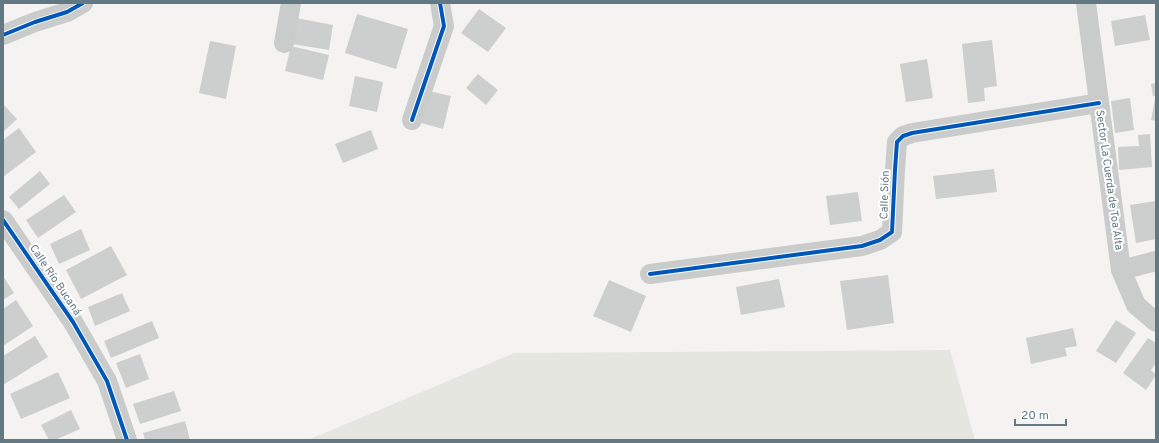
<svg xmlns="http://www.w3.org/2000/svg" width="1159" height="443" font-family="Overpass,sans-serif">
	<rect width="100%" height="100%" fill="#f4f3f1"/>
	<!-- green -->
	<path fill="#e4e6df" d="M 950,350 L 975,440 L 308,440 L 514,353 Z"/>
	<!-- building -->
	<g fill="#cdcece">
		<path d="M 479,9 L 506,28 L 488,52 L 461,33 Z"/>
		<path d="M 357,14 L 408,29 L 396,69 L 345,53 Z"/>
		<path d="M 1145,15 L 1150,40 L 1115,46 L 1111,21 Z"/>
		<path d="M 296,18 L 333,25 L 329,50 L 292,44 Z"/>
		<path d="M 992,40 L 997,86 L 984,88 L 985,101 L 968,103 L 962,44 Z"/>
		<path d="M 210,41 L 236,46 L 226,99 L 199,93 Z"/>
		<path d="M 291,46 L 329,55 L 323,80 L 285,71 Z"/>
		<path d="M 927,59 L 933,98 L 906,102 L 900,64 Z"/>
		<path d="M 478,74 L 498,90 L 486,105 L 466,88 Z"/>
		<path d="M 355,76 L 383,82 L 377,112 L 349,106 Z"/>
		<path d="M 1156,83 L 1156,96 L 1153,96 L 1151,84 Z"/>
		<path d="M 429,91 L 451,96 L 443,129 L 421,123 Z"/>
		<path d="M 1130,98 L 1134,130 L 1115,133 L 1111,101 Z"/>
		<path d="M 1155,99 L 1156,99 L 1156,121 L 1151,120 Z"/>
		<path d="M 3,104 L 17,119 L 3,132 Z"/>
		<path d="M 19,128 L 36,152 L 3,177 L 3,140 Z"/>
		<path d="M 371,130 L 378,149 L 343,163 L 335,144 Z"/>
		<path d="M 1150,134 L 1152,167 L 1119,170 L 1118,147 L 1139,146 L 1138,135 Z"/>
		<path d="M 994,169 L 997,192 L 936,199 L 933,176 Z"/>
		<path d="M 40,171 L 50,184 L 19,209 L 9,197 Z"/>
		<path d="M 858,192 L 862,221 L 830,225 L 826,196 Z"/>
		<path d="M 64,195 L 76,212 L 38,238 L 26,220 Z"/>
		<path d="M 1156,201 L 1156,239 L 1136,243 L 1130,205 Z"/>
		<path d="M 81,229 L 90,250 L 59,264 L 50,244 Z"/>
		<path d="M 111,246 L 127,275 L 81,299 L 66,270 Z"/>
		<path d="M 888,275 L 894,323 L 847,330 L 840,281 Z"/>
		<path d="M 3,276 L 14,293 L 3,300 Z"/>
		<path d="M 779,279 L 785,307 L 741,315 L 736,287 Z"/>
		<path d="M 609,280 L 646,296 L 631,332 L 593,316 Z"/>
		<path d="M 122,293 L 130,311 L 95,326 L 88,307 Z"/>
		<path d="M 16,300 L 33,326 L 3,346 L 3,309 Z"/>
		<path d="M 1116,320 L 1136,333 L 1116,363 L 1096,351 Z"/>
		<path d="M 152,321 L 159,338 L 111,358 L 104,341 Z"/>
		<path d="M 1073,328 L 1077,346 L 1065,348 L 1067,356 L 1031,364 L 1026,338 Z"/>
		<path d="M 35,336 L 48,357 L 3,385 L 3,356 Z"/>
		<path d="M 1148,338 L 1156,343 L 1156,363 L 1151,370 L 1156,375 L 1146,390 L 1123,373 Z"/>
		<path d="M 140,354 L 149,379 L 126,388 L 116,363 Z"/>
		<path d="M 58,372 L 70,398 L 21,419 L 10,394 Z"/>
		<path d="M 174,391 L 181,411 L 140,424 L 133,404 Z"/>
		<path d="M 71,410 L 80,429 L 55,440 L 49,440 L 41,425 Z"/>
		<path d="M 185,421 L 190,440 L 145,440 L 143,433 Z"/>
	</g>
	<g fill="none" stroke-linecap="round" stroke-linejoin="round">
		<!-- street -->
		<g stroke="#cacbcb" stroke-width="20">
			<path d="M 1086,3 L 1121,270 L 1136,305 L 1156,322"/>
			<path d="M 3,35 L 35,22 L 67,12 L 83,3"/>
			<path d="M 284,43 L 291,3"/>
			<path d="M 412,120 L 444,26 L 440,3"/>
			<path d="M 3,220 L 73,322 L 107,381 L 127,440"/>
			<path d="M 1121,270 L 1156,261"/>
			<path d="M 650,274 L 862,246 L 880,240 L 892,232 L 895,170 L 897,142 L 903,136 L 912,133 L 1099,103"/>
		</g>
		<!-- cycleway casing -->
		<g stroke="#fff" stroke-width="6">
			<g id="cycleway">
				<path d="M 3,35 L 35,22 L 67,12 L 83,3"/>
				<path d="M 412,120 L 444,26 L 440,3"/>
				<path d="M 3,220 L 73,322 L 107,381 L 127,440"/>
				<path d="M 650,274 L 862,246 L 880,240 L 892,232 L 895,170 L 897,142 L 903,136 L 912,133 L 1099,103"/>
			</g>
		</g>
		<!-- cycleway -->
		<use href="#cycleway" stroke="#0057b8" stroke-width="4"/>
	</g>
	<g text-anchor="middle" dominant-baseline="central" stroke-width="4" stroke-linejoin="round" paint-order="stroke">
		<!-- street labels -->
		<g font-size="11" fill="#627983" stroke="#fff">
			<text transform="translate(1109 180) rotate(82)">Sector La Cuerda de Toa Alta</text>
			<text transform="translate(885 195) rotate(-88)">Calle Sión</text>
			<text transform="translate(55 280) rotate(56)">Calle Río Bucaná</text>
		</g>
	</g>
	<!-- border -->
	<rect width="1159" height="443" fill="none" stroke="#627983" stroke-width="8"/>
	<!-- scale -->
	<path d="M1015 419v6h51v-6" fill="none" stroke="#627983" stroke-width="2"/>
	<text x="1021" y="419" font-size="12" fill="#627983" stroke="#ffffff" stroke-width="3" paint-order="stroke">20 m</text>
</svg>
